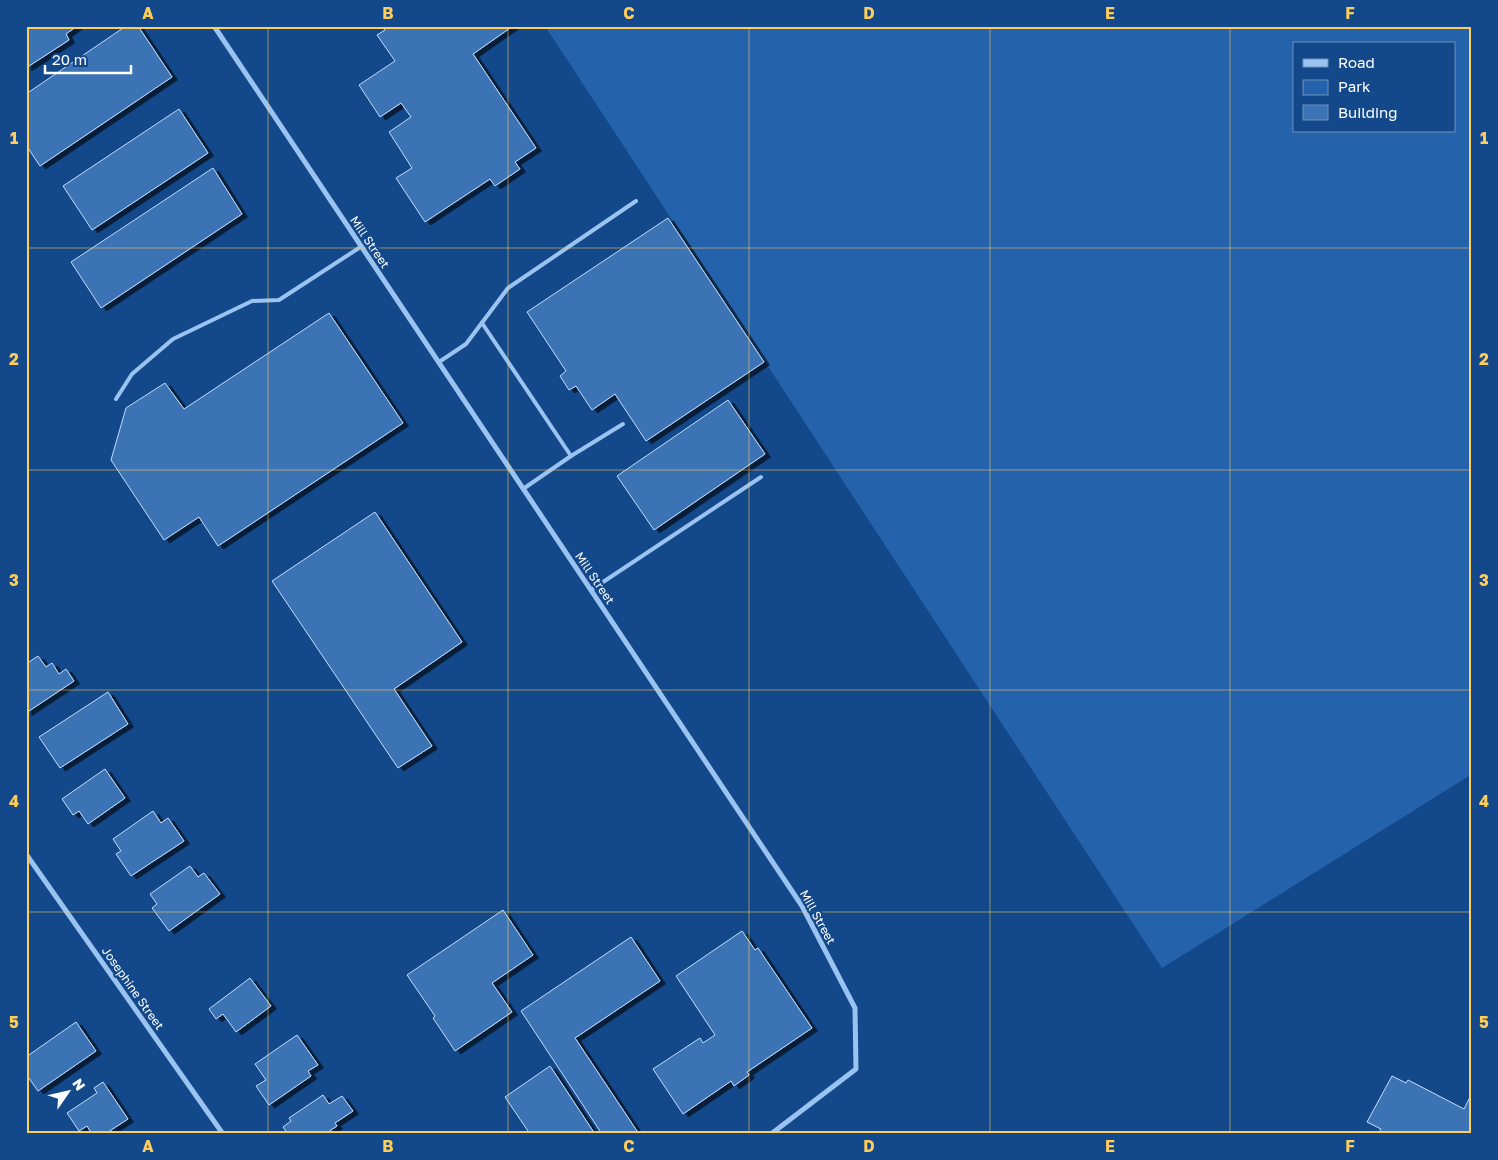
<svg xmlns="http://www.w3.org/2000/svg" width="1498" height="1160" font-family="'Golos Text',sans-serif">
	<defs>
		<filter id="shadow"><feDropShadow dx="5.5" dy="3" stdDeviation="0" flood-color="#0009"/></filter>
	</defs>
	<rect width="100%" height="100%" fill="#13498b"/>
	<!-- green -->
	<path fill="#2463ab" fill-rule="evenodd" d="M 545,26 L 1472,26 L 1472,774 L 1162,968 ZM 1294,44 L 1454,44 L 1454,131 L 1294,131 Z"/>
	<!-- building -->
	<g fill="#3b73b5" stroke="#c1ddfc" filter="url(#shadow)">
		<path d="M 26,26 L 77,26 L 66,34 L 69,40 L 26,68 Z"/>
		<path d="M 126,26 L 138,26 L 172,77 L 40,166 L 26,145 L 26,94 Z"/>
		<path d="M 383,26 L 513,26 L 473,54 L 536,148 L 515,162 L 520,169 L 495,186 L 490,179 L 425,222 L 396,178 L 412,168 L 389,132 L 411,117 L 401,103 L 380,117 L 359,85 L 395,61 L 377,35 L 385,30 Z"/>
		<path d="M 179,109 L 208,153 L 92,230 L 63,186 Z"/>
		<path d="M 213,168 L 242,214 L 101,308 L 71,262 Z"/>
		<path d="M 668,218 L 764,362 L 646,441 L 615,394 L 592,410 L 576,386 L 569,390 L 560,376 L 566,371 L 527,312 Z"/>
		<path d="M 329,313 L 403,423 L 218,546 L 199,517 L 164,540 L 111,460 L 126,408 L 165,383 L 184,409 Z"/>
		<path d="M 728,400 L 765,454 L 654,530 L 617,476 Z"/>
		<path d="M 375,512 L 462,642 L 394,689 L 432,746 L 398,768 L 272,581 Z"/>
		<path d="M 38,656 L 46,667 L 52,663 L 59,674 L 66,669 L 74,681 L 26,713 L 26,664 Z"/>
		<path d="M 108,692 L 128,724 L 60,768 L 39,737 Z"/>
		<path d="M 105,769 L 125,798 L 88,824 L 79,811 L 73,815 L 62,799 Z"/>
		<path d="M 153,811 L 161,823 L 168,818 L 184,841 L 131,876 L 116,854 L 121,851 L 113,839 Z"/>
		<path d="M 190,866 L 198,877 L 204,873 L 220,894 L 169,931 L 152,908 L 157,904 L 150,894 Z"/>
		<path d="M 503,910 L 533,955 L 492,983 L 512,1012 L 455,1051 L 433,1018 L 435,1016 L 407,975 Z"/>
		<path d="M 742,931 L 755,950 L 758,948 L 812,1028 L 747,1072 L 749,1075 L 734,1086 L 731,1081 L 683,1114 L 653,1069 L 700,1038 L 703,1043 L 715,1035 L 676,976 Z"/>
		<path d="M 631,937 L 660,981 L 575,1038 L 639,1134 L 602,1134 L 521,1011 Z"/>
		<path d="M 250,978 L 271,1006 L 236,1032 L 223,1014 L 216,1019 L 209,1009 Z"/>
		<path d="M 76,1022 L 96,1051 L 38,1091 L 26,1074 L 26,1057 Z"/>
		<path d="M 297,1035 L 318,1065 L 308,1071 L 311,1076 L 269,1105 L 256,1086 L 266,1080 L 255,1064 Z"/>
		<path d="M 550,1066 L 564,1087 L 595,1134 L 530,1134 L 505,1097 Z"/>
		<path d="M 1392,1076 L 1406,1083 L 1408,1080 L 1464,1109 L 1472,1093 L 1472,1134 L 1378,1134 L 1381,1129 L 1367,1122 Z"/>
		<path d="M 103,1082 L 128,1119 L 105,1134 L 92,1134 L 87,1126 L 79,1131 L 67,1113 L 97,1093 L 94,1088 Z"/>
		<path d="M 323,1095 L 329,1104 L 342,1096 L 353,1111 L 335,1123 L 337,1126 L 325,1134 L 288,1134 L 283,1127 L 291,1121 L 289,1118 Z"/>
	</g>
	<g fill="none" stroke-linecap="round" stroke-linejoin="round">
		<!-- lane -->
		<g stroke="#9ac3f1" stroke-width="4">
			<path d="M 482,323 L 571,456"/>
			<path d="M 439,362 L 466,344 L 508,288 L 636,201"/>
			<path d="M 116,399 L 132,374 L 173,339 L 252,301 L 279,300 L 362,246"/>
			<path d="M 523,489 L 571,456 L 623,424"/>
			<path d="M 591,590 L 761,477"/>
		</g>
		<!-- street -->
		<g stroke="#9ac3f1" stroke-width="5">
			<path d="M 214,26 L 802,906 L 855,1008 L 856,1069 L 771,1134"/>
			<path d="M 26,854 L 223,1134"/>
		</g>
	</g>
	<!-- grid -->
	<path fill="none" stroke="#ffcd5a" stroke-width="1" stroke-opacity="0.55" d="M 268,26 L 268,1134M 508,26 L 508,1134M 749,26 L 749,1134M 990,26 L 990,1134M 1230,26 L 1230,1134M 26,248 L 1472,248M 26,470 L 1472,470M 26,690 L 1472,690M 26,912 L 1472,912"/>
	<g text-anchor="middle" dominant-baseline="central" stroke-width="4.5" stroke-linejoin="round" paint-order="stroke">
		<!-- street labels -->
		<g font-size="12" fill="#fff" stroke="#13498b">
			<text transform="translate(370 242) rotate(56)">Mill Street</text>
			<text transform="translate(595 578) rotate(56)">Mill Street</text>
			<text transform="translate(818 917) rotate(61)">Mill Street</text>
			<text transform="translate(133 988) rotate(55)">Josephine Street</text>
		</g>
	</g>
	<!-- border -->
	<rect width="1498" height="1160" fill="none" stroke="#13498b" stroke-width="55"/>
	<!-- legend -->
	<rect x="1293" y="42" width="162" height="90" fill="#13498b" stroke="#7192b9"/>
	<rect x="1303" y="59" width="25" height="8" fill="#9ac3f1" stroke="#7192b9"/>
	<text x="1338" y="68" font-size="15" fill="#ffffff">Road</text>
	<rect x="1303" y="80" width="25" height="15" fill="#2463ab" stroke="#7192b9"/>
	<text x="1338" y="92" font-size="15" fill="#ffffff">Park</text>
	<rect x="1303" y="105" width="25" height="15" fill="#3b73b5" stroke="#7192b9"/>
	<text x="1338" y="118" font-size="15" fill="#ffffff">Building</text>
	<!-- north arrow -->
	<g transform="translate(68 1092) rotate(56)" stroke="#13498b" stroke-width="4" paint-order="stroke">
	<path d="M0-4L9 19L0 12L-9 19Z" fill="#ffffff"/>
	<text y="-8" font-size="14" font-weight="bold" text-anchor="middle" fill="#ffffff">N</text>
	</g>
	<!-- scale -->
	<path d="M45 65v8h86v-8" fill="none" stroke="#ffffff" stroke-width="2.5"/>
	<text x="52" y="65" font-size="15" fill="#ffffff" stroke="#13498b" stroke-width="4" paint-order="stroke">20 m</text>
	<rect x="28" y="28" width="1442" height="1104" fill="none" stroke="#ffcd5a" stroke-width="2"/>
	<g font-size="16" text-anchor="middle" font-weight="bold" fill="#ffcd5a">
		<text x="148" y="19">A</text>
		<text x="388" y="19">B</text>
		<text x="629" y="19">C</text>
		<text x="869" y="19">D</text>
		<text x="1110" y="19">E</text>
		<text x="1350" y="19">F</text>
		<text x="14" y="144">1</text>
		<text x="1484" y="144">1</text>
		<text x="14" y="365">2</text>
		<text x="1484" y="365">2</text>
		<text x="14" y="586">3</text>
		<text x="1484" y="586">3</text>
		<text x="14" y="807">4</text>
		<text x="1484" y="807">4</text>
		<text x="14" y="1028">5</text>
		<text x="1484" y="1028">5</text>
		<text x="148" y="1152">A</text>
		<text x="388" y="1152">B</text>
		<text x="629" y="1152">C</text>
		<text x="869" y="1152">D</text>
		<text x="1110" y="1152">E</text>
		<text x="1350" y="1152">F</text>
	</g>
</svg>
